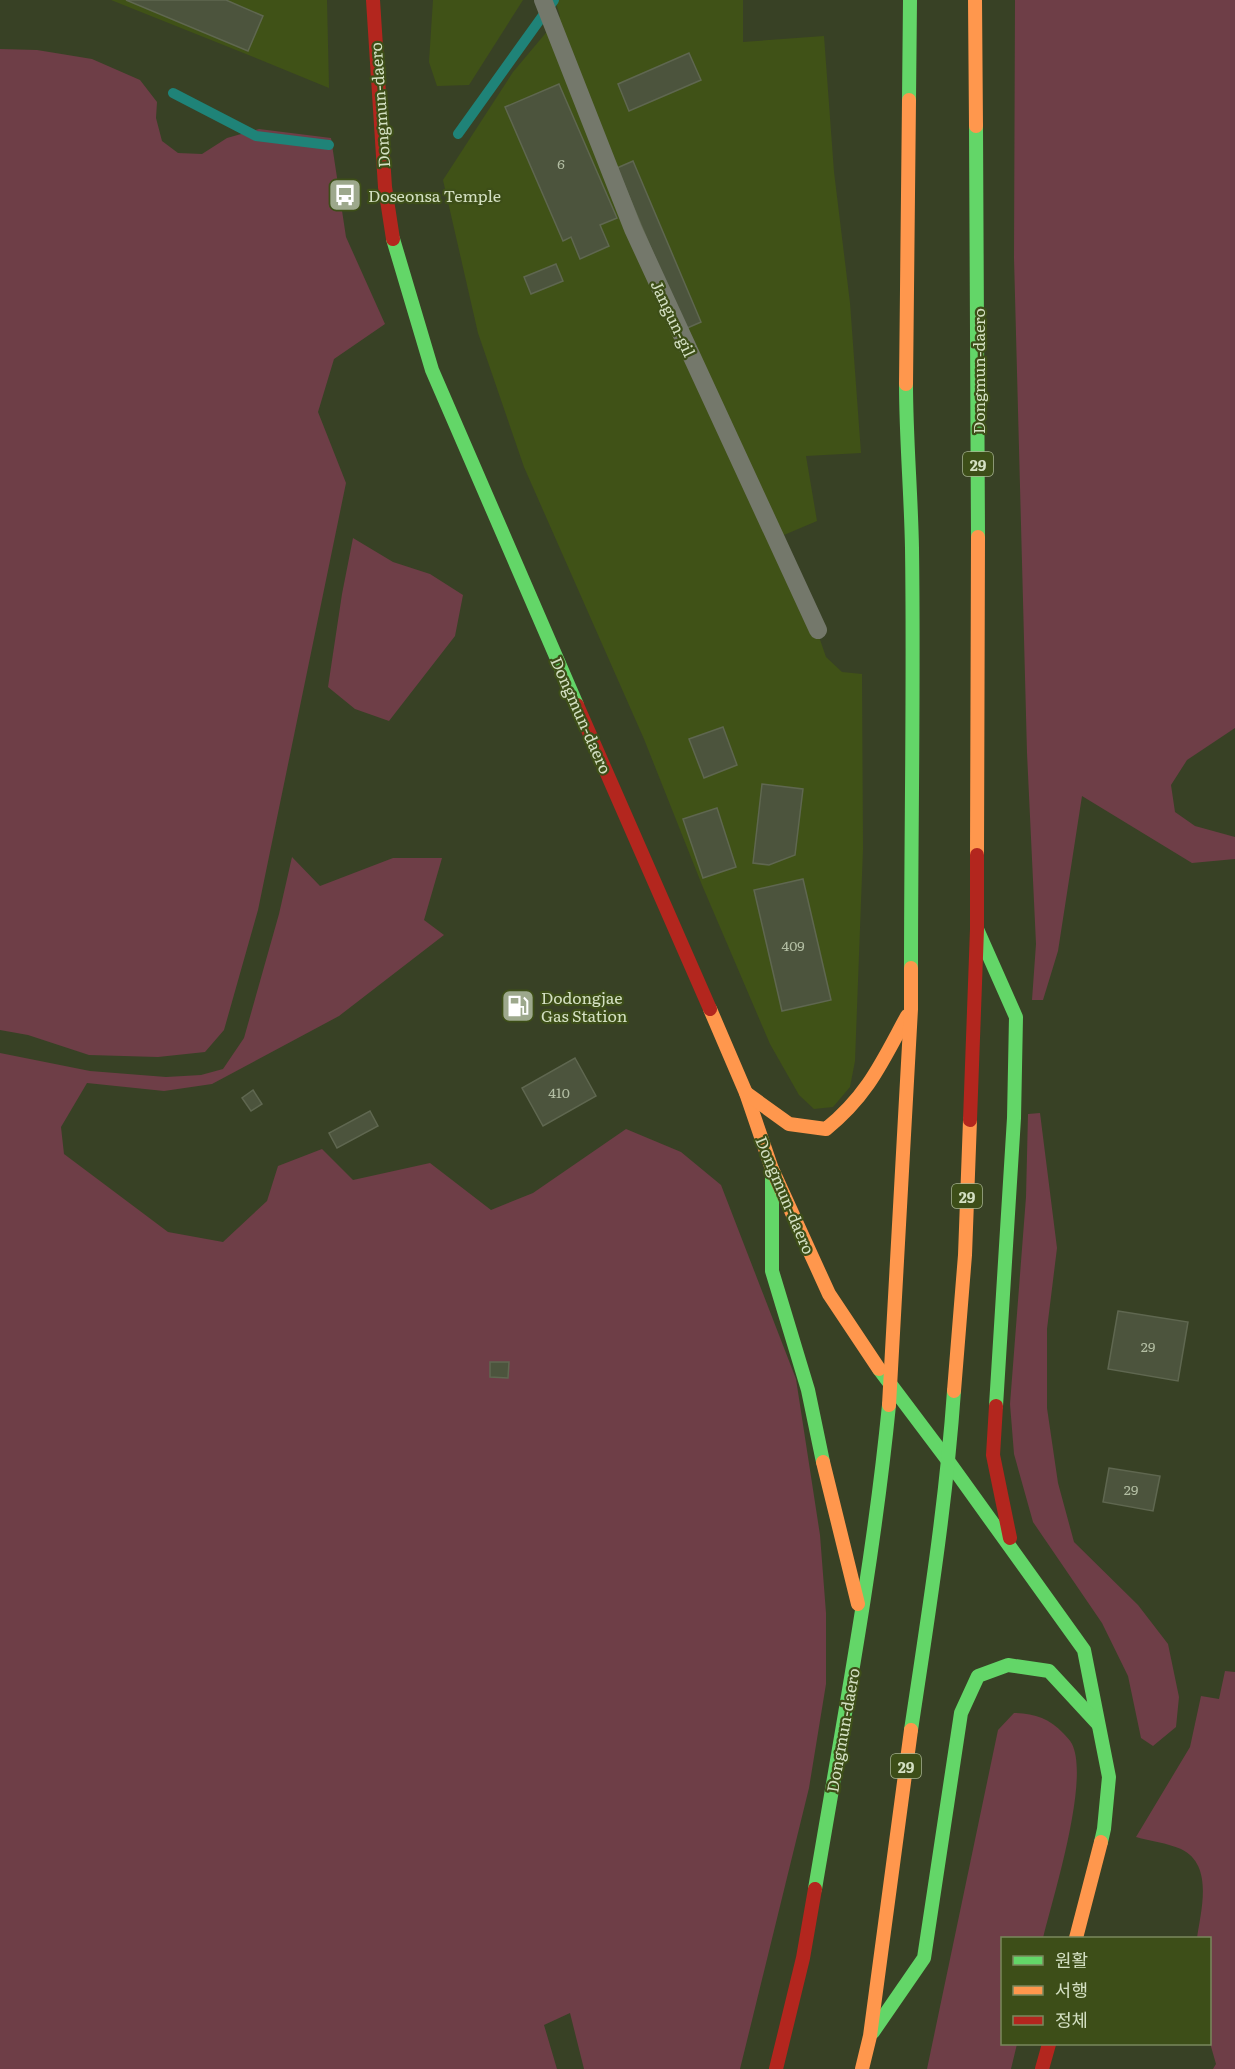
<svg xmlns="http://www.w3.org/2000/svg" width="1235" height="2069" font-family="Literata,'Noto Sans KR',serif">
	<rect width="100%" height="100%" fill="#384125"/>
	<!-- built -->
	<g fill="#405217">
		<path d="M 111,0 L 327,0 L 329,88 L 251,56 Z"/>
		<path d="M 433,0 L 523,0 L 469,85 L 437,86 L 429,62 Z"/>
		<path d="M 555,0 L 743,0 L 743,42 L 824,36 L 834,172 L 850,303 L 861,453 L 806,456 L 817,521 L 784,535 L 826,657 L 842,672 L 862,674 L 863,849 L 855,1061 L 850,1087 L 833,1107 L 814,1109 L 799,1095 L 770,1044 L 702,885 L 644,739 L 524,467 L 478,333 L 443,180 L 513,72 L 560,16 Z"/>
	</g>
	<!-- green -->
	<g fill="#6e3e47">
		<path d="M 1015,0 L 1235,0 L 1235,728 L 1187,760 L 1171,785 L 1175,812 L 1195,826 L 1235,837 L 1235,859 L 1192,863 L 1082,796 L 1058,951 L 1043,1000 L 1032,1000 L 1036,944 L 1027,753 L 1014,258 Z"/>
		<path d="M 0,49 L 37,50 L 92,59 L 140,80 L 157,102 L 156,118 L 162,141 L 178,153 L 202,154 L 227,138 L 259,129 L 331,138 L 346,237 L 385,324 L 334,359 L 318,412 L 346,483 L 258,910 L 224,1030 L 205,1052 L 158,1057 L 89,1055 L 28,1035 L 0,1030 Z"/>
		<path d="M 353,538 L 393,562 L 430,574 L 463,595 L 455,636 L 389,721 L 355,709 L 328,687 L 342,594 Z"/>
		<path d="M 292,857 L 320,886 L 393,858 L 442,858 L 424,920 L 444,935 L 339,1016 L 212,1084 L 164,1091 L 87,1083 L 61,1127 L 64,1154 L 168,1232 L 223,1242 L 267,1201 L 278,1166 L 322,1149 L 353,1180 L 430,1163 L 491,1210 L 533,1193 L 626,1129 L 681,1152 L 721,1185 L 796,1379 L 820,1535 L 826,1613 L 826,1684 L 809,1788 L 740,2069 L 584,2069 L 570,2013 L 544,2025 L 557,2069 L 0,2069 L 0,1053 L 90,1071 L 166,1077 L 201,1075 L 223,1069 L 244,1038 L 279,914 Z"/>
		<path d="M 1040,1113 L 1057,1248 L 1047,1329 L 1047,1408 L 1058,1483 L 1074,1542 L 1138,1605 L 1168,1644 L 1179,1697 L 1176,1727 L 1153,1746 L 1141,1738 L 1128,1676 L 1102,1623 L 1033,1522 L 1014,1454 L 1010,1404 L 1026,1197 L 1028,1114 Z"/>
		<path d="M 1225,1671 L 1235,1672 L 1235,2069 L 1213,2069 L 1216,2064 L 1210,2043 L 1210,1938 L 1197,1938 C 1201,1910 1214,1865 1181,1849 C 1167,1843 1150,1841 1136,1837 L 1190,1747 L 1201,1696 L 1219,1699 Z"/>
		<path d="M 1014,1713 C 1034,1713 1050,1719 1063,1733 C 1066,1736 1070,1740 1072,1744 C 1090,1780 1053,1897 1043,1938 L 1002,1938 L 1002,2044 L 1017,2044 L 1011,2069 L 927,2069 L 998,1730 Z"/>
	</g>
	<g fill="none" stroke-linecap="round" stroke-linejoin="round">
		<!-- stream -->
		<g stroke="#1f8378" stroke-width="10">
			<path d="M 173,93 L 256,136 L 329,145"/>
			<path d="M 458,134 L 554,0"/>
		</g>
	</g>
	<!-- building -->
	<g fill="#4c543d" stroke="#5f6750" stroke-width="1.5">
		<path d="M 126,0 L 226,0 L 263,16 L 248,51 Z"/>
		<path d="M 689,53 L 701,80 L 629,111 L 618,84 Z"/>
		<path d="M 559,84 L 617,218 L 600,225 L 609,246 L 580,259 L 571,237 L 563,241 L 505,107 Z"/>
		<path d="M 633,161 L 701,322 L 685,329 L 617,168 Z"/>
		<path d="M 556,264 L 563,281 L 531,294 L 524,277 Z"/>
		<path d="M 723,727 L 737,765 L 704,778 L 689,739 Z"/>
		<path d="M 762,784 L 803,789 L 795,855 L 769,865 L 753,863 Z"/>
		<path d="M 717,808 L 736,867 L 703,878 L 683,819 Z"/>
		<path d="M 803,879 L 831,1000 L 782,1011 L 754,890 Z"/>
		<path d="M 575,1058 L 596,1096 L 543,1126 L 522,1088 Z"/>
		<path d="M 253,1090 L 262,1104 L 251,1111 L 242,1098 Z"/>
		<path d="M 370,1111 L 378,1126 L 337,1148 L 329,1133 Z"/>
		<path d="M 1118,1311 L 1188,1322 L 1178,1381 L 1108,1369 Z"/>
		<path d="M 490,1362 L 509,1362 L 508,1378 L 490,1377 Z"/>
		<path d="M 1109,1468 L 1160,1476 L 1153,1511 L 1103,1502 Z"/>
	</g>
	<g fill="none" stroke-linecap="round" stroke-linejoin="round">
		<!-- lane -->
		<path stroke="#74786b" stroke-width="18" d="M 543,0 L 633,229 L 818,630"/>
		<!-- fast -->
		<g stroke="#63d668" stroke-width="14">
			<path d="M 909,100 L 910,0"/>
			<path d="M 976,126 L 978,537"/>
			<path d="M 393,239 L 432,370 L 577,705"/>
			<path d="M 906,384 C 906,438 911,493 912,548 C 914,688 911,828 911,968"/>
			<path d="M 977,929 L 1016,1017 L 1014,1118 L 996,1406"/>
			<path d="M 772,1169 L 772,1271 L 808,1390 L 823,1462"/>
			<path d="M 879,1369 L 949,1462 L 1084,1650 L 1109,1777 L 1104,1829 L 1101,1842"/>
			<path d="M 911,1730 C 928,1617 946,1505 954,1391"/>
			<path d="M 815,1889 C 842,1728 873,1567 889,1405"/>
			<path d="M 873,2032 L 924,1958 L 961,1713 L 978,1676 L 1008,1665 L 1049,1671 L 1098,1724"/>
		</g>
		<!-- slow -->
		<g stroke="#ff974d" stroke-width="14">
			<path d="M 975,0 L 976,126"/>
			<path d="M 906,384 L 909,100"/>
			<path d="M 977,855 L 978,537"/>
			<path d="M 710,1009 L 746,1093 L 772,1169 L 829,1294 L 879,1369"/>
			<path d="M 746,1093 L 789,1124 L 826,1129 C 868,1095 882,1062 907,1016"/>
			<path d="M 954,1391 L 965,1255 L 970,1120"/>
			<path d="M 889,1405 L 911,1009 L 911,968"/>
			<path d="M 823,1462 L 858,1604"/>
			<path d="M 1076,1938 L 1101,1842"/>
			<path d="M 862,2069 L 870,2036 L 911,1730"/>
		</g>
		<!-- jam -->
		<g stroke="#b3261e" stroke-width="14">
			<path d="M 373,0 L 385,187 L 393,239"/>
			<path d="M 577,705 L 710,1009"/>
			<path d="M 970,1120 L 977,929 L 977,855"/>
			<path d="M 996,1406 L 993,1455 L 1010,1538"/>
			<path d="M 776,2069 L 803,1958 L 815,1889"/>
			<path d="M 1042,2069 L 1049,2044"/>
		</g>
	</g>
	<!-- icons -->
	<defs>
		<g id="bus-square" transform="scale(1.725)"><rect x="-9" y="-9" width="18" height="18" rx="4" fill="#9da88c" stroke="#3d4e18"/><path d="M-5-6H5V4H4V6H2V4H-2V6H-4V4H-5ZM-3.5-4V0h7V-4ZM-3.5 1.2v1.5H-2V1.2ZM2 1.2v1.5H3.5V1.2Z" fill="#fff"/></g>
		<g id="fuel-square" transform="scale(1.725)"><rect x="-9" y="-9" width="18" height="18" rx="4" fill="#9da88c" stroke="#3d4e18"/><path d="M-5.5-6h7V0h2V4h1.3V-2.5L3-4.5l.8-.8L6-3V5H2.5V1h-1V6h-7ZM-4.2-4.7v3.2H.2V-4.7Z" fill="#fff"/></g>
	</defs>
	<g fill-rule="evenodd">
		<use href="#bus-square" x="345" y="195"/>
		<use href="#fuel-square" x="518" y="1006"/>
	</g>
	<g text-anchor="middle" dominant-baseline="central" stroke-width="4.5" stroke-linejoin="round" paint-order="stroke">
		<!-- number labels -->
		<g font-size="14" fill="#b2bda2">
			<text x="561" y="163">6</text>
			<text x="793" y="945">409</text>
			<text x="559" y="1092">410</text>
			<text x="1148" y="1346">29</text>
			<text x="1131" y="1489">29</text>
		</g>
		<!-- shield labels -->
		<g fill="#3d4e18" stroke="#a7b490" stroke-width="1.5">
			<rect x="963" y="452" width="30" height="24" rx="4.5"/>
			<rect x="952" y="1184" width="30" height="24" rx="4.5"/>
			<rect x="891" y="1754" width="30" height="24" rx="4.5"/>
		</g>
		<g font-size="15" font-weight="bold" fill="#d4e0c3">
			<text x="978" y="464">29</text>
			<text x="967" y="1196">29</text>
			<text x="906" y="1766">29</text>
		</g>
		<!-- street labels -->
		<g font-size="16" fill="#d4e0c3" stroke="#3d4e18">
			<text transform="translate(379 105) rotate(-94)">Dongmun-daero</text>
			<text transform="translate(674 318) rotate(65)">Jangun-gil</text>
			<text transform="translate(978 371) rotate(-90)">Dongmun-daero</text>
			<text transform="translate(582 715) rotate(66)">Dongmun-daero</text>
			<text transform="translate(786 1195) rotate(67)">Dongmun-daero</text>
			<text transform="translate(842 1730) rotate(-80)">Dongmun-daero</text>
		</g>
		<!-- poi labels -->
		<g font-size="16" fill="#d4e0c3" stroke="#3d4e18" text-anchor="start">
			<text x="368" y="195">Doseonsa Temple</text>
			<text x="541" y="997">Dodongjae<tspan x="541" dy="18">Gas Station</tspan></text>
		</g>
	</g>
	<!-- legend -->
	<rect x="1001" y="1937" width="210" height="108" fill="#3d4e18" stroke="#79885c" stroke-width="1.5"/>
	<rect x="1013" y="1956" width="30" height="9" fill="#63d668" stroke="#79885c" stroke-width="1.5"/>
	<text x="1055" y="1967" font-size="18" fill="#d4e0c3">원활</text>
	<rect x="1013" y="1986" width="30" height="9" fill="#ff974d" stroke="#79885c" stroke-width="1.5"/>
	<text x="1055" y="1997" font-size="18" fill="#d4e0c3">서행</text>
	<rect x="1013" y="2016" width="30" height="9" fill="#b3261e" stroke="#79885c" stroke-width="1.5"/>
	<text x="1055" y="2027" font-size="18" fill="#d4e0c3">정체</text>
</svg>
